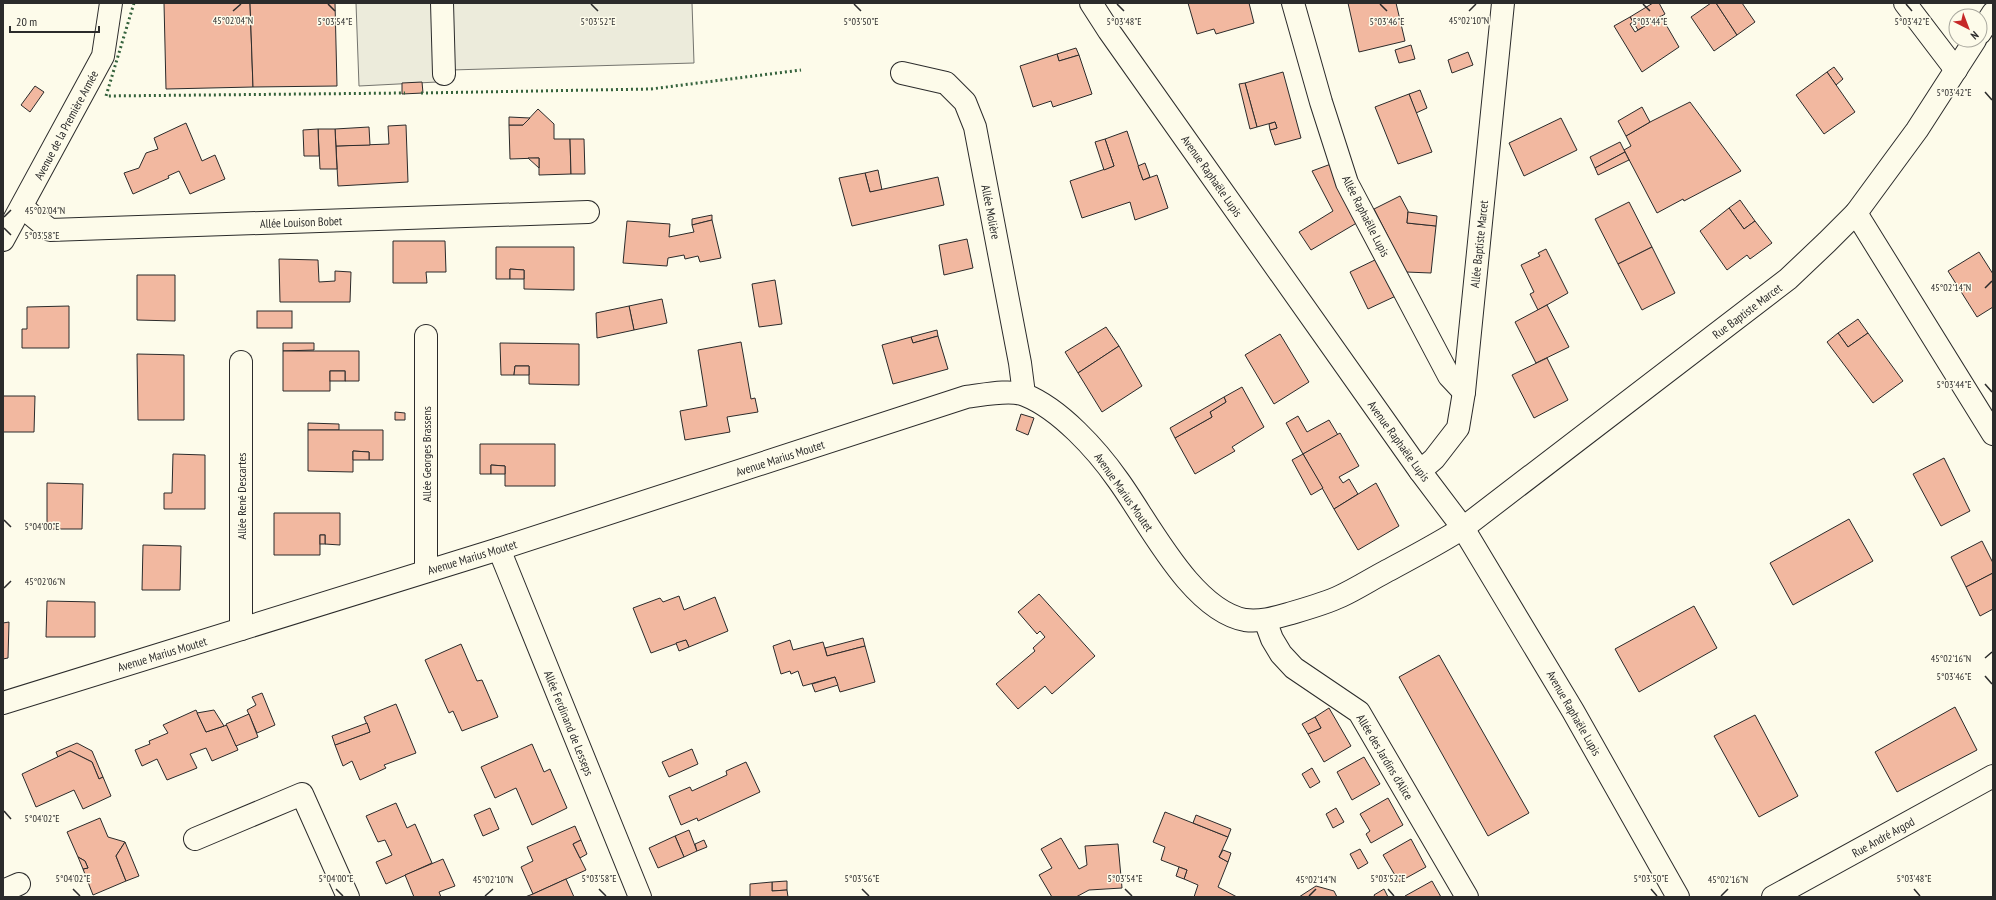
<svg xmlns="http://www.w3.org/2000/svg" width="1996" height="900" font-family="'PT Sans Narrow',sans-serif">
	<rect width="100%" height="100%" fill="#fdfbea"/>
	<!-- green -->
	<g fill="#ecebdb" stroke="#74746e">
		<path d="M 356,3 L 436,3 L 437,82 L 359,86 Z"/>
		<path d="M 449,3 L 692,3 L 694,63 L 451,70 Z"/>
	</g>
	<!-- building -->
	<g fill="#f2b8a0" stroke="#2b2b2b">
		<path d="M 164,3 L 250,3 L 253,87 L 166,89 Z"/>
		<path d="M 250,3 L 335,3 L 337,86 L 253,87 Z"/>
		<path d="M 1188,3 L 1249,3 L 1254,23 L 1216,34 L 1214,29 L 1197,34 Z"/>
		<path d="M 1348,3 L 1396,3 L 1405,41 L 1359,52 Z"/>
		<path d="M 1653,3 L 1659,3 L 1665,14 L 1638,30 L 1630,17 Z"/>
		<path d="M 1711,3 L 1716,3 L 1737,35 L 1714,51 L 1691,17 Z"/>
		<path d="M 1716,3 L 1742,3 L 1755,22 L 1737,35 Z"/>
		<path d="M 1661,16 L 1679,47 L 1642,72 L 1614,26 L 1630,17 L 1633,22 L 1630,24 L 1635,32 Z"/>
		<path d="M 1411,45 L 1415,59 L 1399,63 L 1395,50 Z"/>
		<path d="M 1076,48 L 1079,55 L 1059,61 L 1057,54 Z"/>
		<path d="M 1468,52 L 1473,65 L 1452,73 L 1448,60 Z"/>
		<path d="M 1057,54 L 1059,61 L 1079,55 L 1092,94 L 1053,107 L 1051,101 L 1033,107 L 1020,66 Z"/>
		<path d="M 1834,67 L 1843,79 L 1836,85 L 1827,72 Z"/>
		<path d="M 1283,72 L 1301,138 L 1275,145 L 1270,130 L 1277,128 L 1275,122 L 1257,127 L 1245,83 Z"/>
		<path d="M 1827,72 L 1855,112 L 1824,134 L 1796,95 Z"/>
		<path d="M 422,82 L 423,93 L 402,94 L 402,83 Z"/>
		<path d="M 1245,83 L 1257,127 L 1250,129 L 1239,84 Z"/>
		<path d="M 35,86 L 44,92 L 30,112 L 21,105 Z"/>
		<path d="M 1420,90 L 1427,108 L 1416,113 L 1409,94 Z"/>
		<path d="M 1409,94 L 1432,152 L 1398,164 L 1375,107 Z"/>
		<path d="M 1690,102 L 1741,171 L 1684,201 L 1683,199 L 1657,213 L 1624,150 L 1631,146 L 1626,136 L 1652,121 Z"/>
		<path d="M 1642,107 L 1650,122 L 1626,136 L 1618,121 Z"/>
		<path d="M 538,109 L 554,124 L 554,139 L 570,139 L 571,174 L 539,175 L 539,158 L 510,159 L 509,125 L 523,125 Z"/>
		<path d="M 509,117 L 530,118 L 523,125 L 509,125 Z"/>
		<path d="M 1561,118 L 1577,150 L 1524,176 L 1509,143 Z"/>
		<path d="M 1275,122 L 1277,128 L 1270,130 L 1269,124 Z"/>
		<path d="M 186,123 L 202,161 L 215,155 L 225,179 L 190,194 L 179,171 L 168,176 L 169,178 L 133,194 L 124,173 L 139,168 L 146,153 L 158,149 L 154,138 Z"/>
		<path d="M 406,125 L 408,182 L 338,186 L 336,146 L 389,144 L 388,126 Z"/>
		<path d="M 369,127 L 370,145 L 336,146 L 335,129 Z"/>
		<path d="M 318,129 L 335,129 L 337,169 L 320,169 Z"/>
		<path d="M 318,129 L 319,156 L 304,156 L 303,130 Z"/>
		<path d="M 1127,131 L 1143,180 L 1157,175 L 1168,208 L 1135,220 L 1130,202 L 1082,218 L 1070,181 L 1114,166 L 1105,139 Z"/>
		<path d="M 570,139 L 584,139 L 585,174 L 571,174 Z"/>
		<path d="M 1105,139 L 1114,166 L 1104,170 L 1095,142 Z"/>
		<path d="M 1620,142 L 1625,152 L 1595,168 L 1590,157 Z"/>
		<path d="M 1625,152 L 1629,160 L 1598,175 L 1595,168 Z"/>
		<path d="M 528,158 L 539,158 L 539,168 Z"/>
		<path d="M 1145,163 L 1150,177 L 1143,180 L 1138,166 Z"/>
		<path d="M 1331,164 L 1360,221 L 1311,250 L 1299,232 L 1333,211 L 1312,171 Z"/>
		<path d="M 878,170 L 882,190 L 870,192 L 865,173 Z"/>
		<path d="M 865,173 L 870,192 L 938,177 L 944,205 L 852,226 L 839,178 Z"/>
		<path d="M 1400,196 L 1408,211 L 1407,223 L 1436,226 L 1431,273 L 1406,272 L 1374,209 Z"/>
		<path d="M 1740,200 L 1755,221 L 1744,229 L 1729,208 Z"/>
		<path d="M 1629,202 L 1652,247 L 1618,264 L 1595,219 Z"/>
		<path d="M 1729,208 L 1744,229 L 1755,221 L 1772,243 L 1750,259 L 1747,255 L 1727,270 L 1700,231 Z"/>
		<path d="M 1408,212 L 1437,216 L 1436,226 L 1407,223 Z"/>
		<path d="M 712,215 L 712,220 L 692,225 L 692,219 Z"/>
		<path d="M 712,220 L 721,258 L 700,262 L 698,256 L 685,259 L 684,255 L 668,258 L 667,266 L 623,263 L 627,221 L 670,224 L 669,237 L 694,232 L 692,225 Z"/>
		<path d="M 967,239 L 973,268 L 944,275 L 939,245 Z"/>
		<path d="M 393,241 L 445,241 L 446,272 L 426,272 L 427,283 L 393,283 Z"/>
		<path d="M 496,247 L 574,247 L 574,290 L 524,289 L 524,270 L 510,269 L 510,279 L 496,279 Z"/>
		<path d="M 1652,247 L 1675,293 L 1642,310 L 1618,264 Z"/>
		<path d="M 1546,249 L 1568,293 L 1538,310 L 1530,294 L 1534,292 L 1521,265 L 1540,256 L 1538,253 Z"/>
		<path d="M 1979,252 L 1993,274 L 1993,307 L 1977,317 L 1948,271 Z"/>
		<path d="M 1379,258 L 1398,295 L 1368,309 L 1350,272 Z"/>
		<path d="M 279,259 L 318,260 L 319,282 L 335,281 L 335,271 L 351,272 L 350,302 L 280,302 Z"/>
		<path d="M 510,269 L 524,270 L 524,279 L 510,279 Z"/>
		<path d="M 137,275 L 175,275 L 175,321 L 137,320 Z"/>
		<path d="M 775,280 L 782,324 L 759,327 L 752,284 Z"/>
		<path d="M 662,299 L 667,323 L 634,330 L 629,306 Z"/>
		<path d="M 1547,305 L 1569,347 L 1536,363 L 1515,322 Z"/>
		<path d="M 69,306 L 69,348 L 22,348 L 22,329 L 27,329 L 27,307 Z"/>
		<path d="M 629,306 L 634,330 L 597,338 L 596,313 Z"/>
		<rect x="257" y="311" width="35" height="17"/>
		<path d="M 1858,319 L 1868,333 L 1848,347 L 1838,333 Z"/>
		<path d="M 1106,327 L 1119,346 L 1078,373 L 1065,352 Z"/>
		<path d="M 937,330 L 938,336 L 913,343 L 911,337 Z"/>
		<path d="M 1838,333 L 1848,347 L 1868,333 L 1903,381 L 1873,403 L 1827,342 Z"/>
		<path d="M 1280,334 L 1309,382 L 1274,404 L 1245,355 Z"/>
		<path d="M 938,336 L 948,369 L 893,384 L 882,345 L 911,337 L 913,343 Z"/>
		<path d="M 741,342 L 751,399 L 755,398 L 758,412 L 727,417 L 730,432 L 685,440 L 680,411 L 707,406 L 698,350 Z"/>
		<path d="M 283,343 L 314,343 L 314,350 L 283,351 Z"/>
		<path d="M 500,343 L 579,344 L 579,385 L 529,384 L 529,366 L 515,366 L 514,375 L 501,375 Z"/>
		<path d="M 1119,346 L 1142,386 L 1102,412 L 1078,373 Z"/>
		<path d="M 283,351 L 359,351 L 359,381 L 345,381 L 345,371 L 330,371 L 330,391 L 283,391 Z"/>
		<path d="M 137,354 L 184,355 L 184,420 L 138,420 Z"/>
		<path d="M 1547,358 L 1568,400 L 1534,418 L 1512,375 Z"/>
		<path d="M 515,366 L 529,366 L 529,375 L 514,375 Z"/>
		<rect x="330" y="371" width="15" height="10"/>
		<path d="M 1242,387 L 1264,427 L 1232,447 L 1235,451 L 1195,474 L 1175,438 L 1212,417 L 1210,412 L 1226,402 L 1224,397 Z"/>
		<path d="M 3,396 L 35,396 L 34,432 L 3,432 Z"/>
		<path d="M 1224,397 L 1226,402 L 1210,412 L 1212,417 L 1175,438 L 1170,428 Z"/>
		<path d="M 395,412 L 405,413 L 405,420 L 395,420 Z"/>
		<path d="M 1021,414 L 1034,418 L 1028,435 L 1016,430 Z"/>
		<path d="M 1298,416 L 1307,432 L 1329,420 L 1338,435 L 1303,454 L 1286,423 Z"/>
		<path d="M 308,423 L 339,424 L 339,430 L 308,430 Z"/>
		<path d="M 308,430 L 383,430 L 383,460 L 369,460 L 369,452 L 353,451 L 353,472 L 308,471 Z"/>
		<path d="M 1340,433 L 1359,466 L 1339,477 L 1343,483 L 1349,479 L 1358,494 L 1334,509 L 1303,454 Z"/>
		<path d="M 480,444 L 555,444 L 555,486 L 505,486 L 505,466 L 491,465 L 491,474 L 480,474 Z"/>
		<path d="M 353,451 L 369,452 L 369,460 L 353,460 Z"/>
		<path d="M 173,454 L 205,455 L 205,509 L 164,509 L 164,493 L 172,493 Z"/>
		<path d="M 1303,454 L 1323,488 L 1311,495 L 1292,460 Z"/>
		<path d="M 1944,458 L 1970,511 L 1941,526 L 1913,474 Z"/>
		<path d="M 491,465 L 505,466 L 505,474 L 491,474 Z"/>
		<path d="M 47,483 L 83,484 L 82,529 L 47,529 Z"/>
		<path d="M 1376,483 L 1399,526 L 1358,550 L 1334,509 Z"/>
		<path d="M 274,513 L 340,513 L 340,545 L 325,544 L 325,535 L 320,535 L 320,555 L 274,555 Z"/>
		<path d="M 1849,519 L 1873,561 L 1793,605 L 1770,563 Z"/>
		<rect x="320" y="535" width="5" height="9"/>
		<path d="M 1982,541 L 1993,563 L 1993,573 L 1966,587 L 1951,557 Z"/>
		<path d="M 143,545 L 181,546 L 180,590 L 142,590 Z"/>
		<path d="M 1993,573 L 1993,609 L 1980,616 L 1966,587 Z"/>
		<path d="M 1039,594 L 1095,656 L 1052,694 L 1045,686 L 1018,709 L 996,684 L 1035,651 L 1033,648 L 1045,637 L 1040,631 L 1037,634 L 1018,612 Z"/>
		<path d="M 679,596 L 684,610 L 715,597 L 728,631 L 689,647 L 686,640 L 651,653 L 633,608 L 660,598 L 663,602 Z"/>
		<path d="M 47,601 L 95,602 L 95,637 L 46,637 Z"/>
		<path d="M 1694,606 L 1717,648 L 1639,692 L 1615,649 Z"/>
		<path d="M 9,622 L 8,658 L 3,659 L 3,623 Z"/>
		<path d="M 863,638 L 865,646 L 827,656 L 825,648 Z"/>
		<path d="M 686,640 L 689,647 L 679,651 L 676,643 Z"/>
		<path d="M 790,640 L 793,650 L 823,642 L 827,656 L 865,646 L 875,682 L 840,692 L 835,677 L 803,686 L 798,671 L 791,674 L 790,671 L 781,674 L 773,646 Z"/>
		<path d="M 461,644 L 477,681 L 482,680 L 498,717 L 462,731 L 453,711 L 449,713 L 425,660 Z"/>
		<path d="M 1439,655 L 1529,813 L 1488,836 L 1399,677 Z"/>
		<path d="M 835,677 L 838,685 L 815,692 L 812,684 Z"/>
		<path d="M 262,693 L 275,725 L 257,733 L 247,710 L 256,705 L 252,697 Z"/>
		<path d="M 396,704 L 416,753 L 384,765 L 386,768 L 360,780 L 352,761 L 343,766 L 335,745 L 370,732 L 364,717 Z"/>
		<path d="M 1955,707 L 1977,750 L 1897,792 L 1875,752 Z"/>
		<path d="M 1329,708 L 1351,746 L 1324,762 L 1308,734 L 1321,728 L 1315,717 Z"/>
		<path d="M 196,710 L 206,732 L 227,725 L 238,750 L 212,761 L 206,748 L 190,754 L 197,768 L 167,780 L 157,759 L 142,766 L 135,750 L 150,744 L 149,741 L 168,733 L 163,725 Z"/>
		<path d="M 214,710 L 224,726 L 206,732 L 197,713 Z"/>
		<path d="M 249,714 L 258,737 L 236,746 L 226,724 Z"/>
		<path d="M 1755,715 L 1798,796 L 1759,817 L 1714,736 Z"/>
		<path d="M 1315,717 L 1321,728 L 1308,734 L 1302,724 Z"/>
		<path d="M 367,723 L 370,732 L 335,745 L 332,736 Z"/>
		<path d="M 77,743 L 92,751 L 103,777 L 99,779 L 92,762 L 70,751 L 58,757 L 56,752 Z"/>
		<path d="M 532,744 L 544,772 L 550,769 L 567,808 L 532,825 L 516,788 L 495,798 L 481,767 Z"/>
		<path d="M 692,749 L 698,764 L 669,777 L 662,762 Z"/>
		<path d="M 70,751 L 92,762 L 99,779 L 103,777 L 111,796 L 83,809 L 74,790 L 36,807 L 22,774 Z"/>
		<path d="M 1364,757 L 1380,784 L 1352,800 L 1337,772 Z"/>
		<path d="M 746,762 L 760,792 L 698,821 L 697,818 L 681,825 L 669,796 L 690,787 L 692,791 L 727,775 L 726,771 Z"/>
		<path d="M 1312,768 L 1320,782 L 1310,788 L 1302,774 Z"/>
		<path d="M 1388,798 L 1403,825 L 1371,843 L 1366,834 L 1370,831 L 1360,814 Z"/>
		<path d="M 396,803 L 407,828 L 415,824 L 432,863 L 386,884 L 376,862 L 392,855 L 385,840 L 378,842 L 366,816 Z"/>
		<path d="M 490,808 L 499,829 L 483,836 L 474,815 Z"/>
		<path d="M 1336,808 L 1344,822 L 1333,828 L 1326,814 Z"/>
		<path d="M 1165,812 L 1228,837 L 1219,857 L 1228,862 L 1218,887 L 1237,897 L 1194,897 L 1198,885 L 1184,879 L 1187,870 L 1161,860 L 1165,847 L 1153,842 Z"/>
		<path d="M 1196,815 L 1231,829 L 1228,837 L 1193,823 Z"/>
		<path d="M 100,818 L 108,837 L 125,842 L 116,856 L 126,881 L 93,895 L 83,869 L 88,868 L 85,861 L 78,857 L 67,832 Z"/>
		<path d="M 575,826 L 581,840 L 573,844 L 586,870 L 533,894 L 521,867 L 533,861 L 527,847 Z"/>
		<path d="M 689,830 L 697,851 L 684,857 L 675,836 Z"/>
		<path d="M 675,836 L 684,857 L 658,868 L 649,848 Z"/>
		<path d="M 1061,838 L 1079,869 L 1087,865 L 1085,846 L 1118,844 L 1122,888 L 1089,890 L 1076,897 L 1052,897 L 1039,875 L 1052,868 L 1041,849 Z"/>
		<path d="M 1411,839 L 1426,867 L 1399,882 L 1383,855 Z"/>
		<path d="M 581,840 L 587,854 L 580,858 L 573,844 Z"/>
		<path d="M 704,840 L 707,847 L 697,851 L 695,844 Z"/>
		<path d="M 125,842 L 139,876 L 126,881 L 116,856 Z"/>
		<path d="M 1360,849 L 1368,863 L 1358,869 L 1350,854 Z"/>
		<path d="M 1223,850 L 1231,853 L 1228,862 L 1219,857 Z"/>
		<path d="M 78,857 L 85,861 L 88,868 L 83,869 Z"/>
		<path d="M 443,859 L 455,886 L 439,892 L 441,897 L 414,897 L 405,875 Z"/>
		<path d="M 1179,867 L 1187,870 L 1184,879 L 1176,876 Z"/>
		<path d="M 566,879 L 574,897 L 525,897 L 533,894 Z"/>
		<path d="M 787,881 L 787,890 L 772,891 L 772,882 Z"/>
		<path d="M 1432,881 L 1441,897 L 1405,897 L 1405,896 Z"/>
		<path d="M 772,882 L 772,891 L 787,890 L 788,897 L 750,897 L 750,884 Z"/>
		<path d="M 1316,886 L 1334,891 L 1337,897 L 1299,897 Z"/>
		<path d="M 1384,889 L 1388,897 L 1375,897 L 1374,895 Z"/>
	</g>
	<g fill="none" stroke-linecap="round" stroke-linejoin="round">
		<!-- minor casing -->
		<g stroke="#2b2b2b" stroke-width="24">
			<g id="minor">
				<path d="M 442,3 L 444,74"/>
				<path d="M 1091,3 L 1109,31 L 1420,471 L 1463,528 L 1573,711 L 1678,897"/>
				<path d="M 1293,3 L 1321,102 L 1347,183 L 1449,376 L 1464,392"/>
				<path d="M 1905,3 L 1956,70"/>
				<path d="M 1980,33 L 1993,13"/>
				<path d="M 902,73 L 946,83 L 965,102 L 975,127 L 1020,363 L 1024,394"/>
				<path d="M 22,207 L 50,230 L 588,212"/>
				<path d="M 1856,213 L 1993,434"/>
				<path d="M 3,240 L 103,56 L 111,3"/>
				<path d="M 426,336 L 426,571"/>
				<path d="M 1420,471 L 1434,459 L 1458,428 L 1464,392 L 1503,3"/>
				<path d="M 499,549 L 640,897"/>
				<path d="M 1265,620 L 1272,639 L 1281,654 L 1294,668 L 1359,712 L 1467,897"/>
				<path d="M 241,629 L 241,362"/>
				<path d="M 3,703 L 499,549 L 966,397 C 983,395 1010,389 1025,395 C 1060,409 1097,450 1118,480 C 1148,521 1191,610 1245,620 C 1260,622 1274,618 1288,614 C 1305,609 1324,604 1341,596 C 1356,589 1370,580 1385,572 C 1411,558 1438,544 1463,528 L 1788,279 L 1827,242 L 1856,213 L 1917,130 L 1975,40"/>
				<path d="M 195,839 L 302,794 L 348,897"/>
				<path d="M 3,891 L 19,884"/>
				<path d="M 1773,897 L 1993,776"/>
			</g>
		</g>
		<!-- minor -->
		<use href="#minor" stroke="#fdfbea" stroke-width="22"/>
		<!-- hedge -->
		<g stroke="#34623c" stroke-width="3" stroke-dasharray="2 3" stroke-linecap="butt">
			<path d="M 134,3 L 106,96 L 405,93"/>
			<path d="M 421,93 L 651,89 L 801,70"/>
		</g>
	</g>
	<!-- ticks -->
	<path fill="none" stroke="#2b2b2b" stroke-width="1.5" d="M 328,4 L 335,11M 591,4 L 598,11M 854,4 L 861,11M 1117,4 L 1124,11M 1380,4 L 1387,11M 1643,4 L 1650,11M 1906,4 L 1912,11M 233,11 L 241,4M 1469,11 L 1476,4M 1985,92 L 1992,100M 4,217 L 11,210M 4,228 L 11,235M 1985,288 L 1992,281M 1985,384 L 1992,392M 4,520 L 11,527M 4,588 L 11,581M 1985,658 L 1992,652M 1985,676 L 1992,684M 4,811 L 11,819M 73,889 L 80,896M 336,889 L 343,896M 599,889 L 606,896M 862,889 L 869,896M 1125,889 L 1132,896M 1388,889 L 1394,896M 1651,889 L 1657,896M 1914,889 L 1920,896M 485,896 L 493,889M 1309,896 L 1316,889M 1721,896 L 1728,889"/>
	<g text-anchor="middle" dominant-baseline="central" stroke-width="3" stroke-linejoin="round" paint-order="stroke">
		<!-- street labels -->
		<g font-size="12" fill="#2b2b2b" stroke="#fdfbea">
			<text transform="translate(66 125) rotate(-62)">Avenue de la Première Armée</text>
			<text transform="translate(1212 176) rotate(55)">Avenue Raphaële Lupis</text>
			<text transform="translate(991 212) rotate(79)">Allée Molière</text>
			<text transform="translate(1366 216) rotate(63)">Allée Raphaëlle Lupis</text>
			<text transform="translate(301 222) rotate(-2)">Allée Louison Bobet</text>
			<text transform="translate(1479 244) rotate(-84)">Allée Baptiste Marcet</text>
			<text transform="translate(1747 311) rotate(-37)">Rue Baptiste Marcet</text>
			<text transform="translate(1399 441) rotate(54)">Avenue Raphaële Lupis</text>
			<text transform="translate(426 454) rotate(-90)">Allée Georges Brassens</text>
			<text transform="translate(780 458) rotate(-18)">Avenue Marius Moutet</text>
			<text transform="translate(1124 492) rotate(55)">Avenue Marius Moutet</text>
			<text transform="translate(241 496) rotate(-90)">Allée René Descartes</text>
			<text transform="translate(472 557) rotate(-17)">Avenue Marius Moutet</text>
			<text transform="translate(162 654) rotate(-17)">Avenue Marius Moutet</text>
			<text transform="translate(1574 713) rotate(60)">Avenue Raphaële Lupis</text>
			<text transform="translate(569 723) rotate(68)">Allée Ferdinand de Lesseps</text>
			<text transform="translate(1385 757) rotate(59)">Allée des Jardins d'Alice</text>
			<text transform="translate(1883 837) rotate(-29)">Rue André Argod</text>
		</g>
	</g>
	<g font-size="10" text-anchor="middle" fill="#2b2b2b" stroke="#fdfbea" stroke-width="3" stroke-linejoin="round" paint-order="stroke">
		<text x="233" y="24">45°02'04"N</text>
		<text x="1469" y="24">45°02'10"N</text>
		<text x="335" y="25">5°03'54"E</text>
		<text x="598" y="25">5°03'52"E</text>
		<text x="861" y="25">5°03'50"E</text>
		<text x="1124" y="25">5°03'48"E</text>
		<text x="1387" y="25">5°03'46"E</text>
		<text x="1650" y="25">5°03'44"E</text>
		<text x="1912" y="25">5°03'42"E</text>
		<text x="1954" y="96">5°03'42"E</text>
		<text x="45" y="214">45°02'04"N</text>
		<text x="42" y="239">5°03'58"E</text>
		<text x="1951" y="291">45°02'14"N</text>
		<text x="1954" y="388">5°03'44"E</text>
		<text x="42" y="530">5°04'00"E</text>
		<text x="45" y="585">45°02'06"N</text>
		<text x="1951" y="662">45°02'16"N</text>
		<text x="1954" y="680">5°03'46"E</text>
		<text x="42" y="822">5°04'02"E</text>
		<text x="73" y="882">5°04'02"E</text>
		<text x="336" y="882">5°04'00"E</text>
		<text x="599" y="882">5°03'58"E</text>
		<text x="862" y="882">5°03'56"E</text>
		<text x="1125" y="882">5°03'54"E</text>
		<text x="1388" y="882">5°03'52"E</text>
		<text x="1651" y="882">5°03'50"E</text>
		<text x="1914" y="882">5°03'48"E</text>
		<text x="493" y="883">45°02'10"N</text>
		<text x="1316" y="883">45°02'14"N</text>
		<text x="1728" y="883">45°02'16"N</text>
	</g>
	<!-- border -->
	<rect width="1996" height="900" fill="none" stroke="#2b2b2b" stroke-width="8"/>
	<!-- north arrow -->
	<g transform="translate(1968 28) rotate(138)"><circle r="19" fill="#fdfbea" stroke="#a9a89e"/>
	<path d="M0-3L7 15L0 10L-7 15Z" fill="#c62828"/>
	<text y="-6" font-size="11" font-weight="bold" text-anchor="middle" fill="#2b2b2b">N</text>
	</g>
	<!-- scale -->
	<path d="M10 26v6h89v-6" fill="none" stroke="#2b2b2b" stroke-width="2"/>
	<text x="16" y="26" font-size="12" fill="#2b2b2b" stroke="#fdfbea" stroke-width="3" paint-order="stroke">20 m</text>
</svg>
